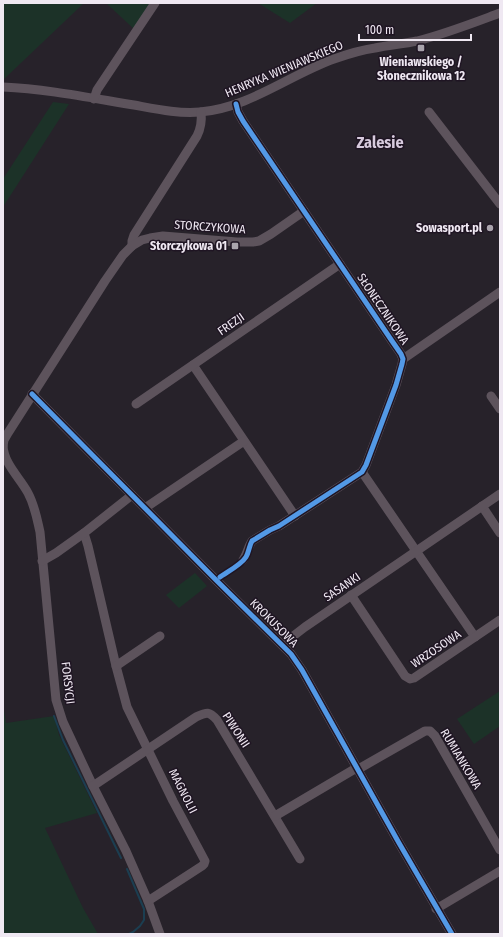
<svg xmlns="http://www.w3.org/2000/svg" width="503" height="937" font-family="'Fira Sans Condensed',sans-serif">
	<rect width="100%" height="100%" fill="#27222a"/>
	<!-- green -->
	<g fill="#1c3228">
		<path d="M 3,3 L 84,3 L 3,80 Z"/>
		<path d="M 106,3 L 152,3 L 134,29 Z"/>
		<path d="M 258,3 L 317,3 L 290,23 Z"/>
		<path d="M 53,102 L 69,104 L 3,207 L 3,179 Z"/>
		<path d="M 195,573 L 207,586 L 179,608 L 166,595 Z"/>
		<path d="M 500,691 L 500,726 L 474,744 L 457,719 Z"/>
		<path d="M 3,704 L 6,723 L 54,716 L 59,735 L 97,813 L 45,828 L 83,908 L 98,934 L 3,934 Z"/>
	</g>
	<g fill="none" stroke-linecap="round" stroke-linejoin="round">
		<!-- stream -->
		<g stroke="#1b3e51" stroke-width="2">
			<path d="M 54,716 L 63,740 L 121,858"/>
			<path d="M 127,869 L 144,909 L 144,920 L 140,926 L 133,932 L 129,934"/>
		</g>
		<!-- minor -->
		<g stroke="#5d535c" stroke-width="9">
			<path d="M 3,87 C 47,89 91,98 134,105 C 156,109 179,114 200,112 C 249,108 289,75 334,59 C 348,54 361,50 375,48 C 389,45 403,44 417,41 C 445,34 473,23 500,13"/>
			<path d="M 94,99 L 97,90 L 155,3"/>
			<path d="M 236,104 L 238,112 L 243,121 L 392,341 L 401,354 L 403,359 L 402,364 L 396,385 L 366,465 L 362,472 L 279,526 L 270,530 L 252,541 C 248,547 247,554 243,560"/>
			<path d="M 429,112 L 500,204"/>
			<path d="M 132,246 L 132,241 L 134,235 L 197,136 C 201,128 202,121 201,112"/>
			<path d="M 403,359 L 500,292"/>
			<path d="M 193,365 L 295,516"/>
			<path d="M 32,394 L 216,580 L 291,654 L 302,670 L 399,843 L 452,934"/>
			<path d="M 491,396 L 500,409"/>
			<path d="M 136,404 L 340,264"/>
			<path d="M 3,446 C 4,464 20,478 28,493 C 35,506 37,519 40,532 L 56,700 L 63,722 L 93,786 L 126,851 L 148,901 L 160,934"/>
			<path d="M 3,446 L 4,440 L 8,433 L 105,281 L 123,255 L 132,246 L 142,240 L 150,238 L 163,236 L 237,242 L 253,242 L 259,241 L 271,234 L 304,211"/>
			<path d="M 362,472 L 475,637"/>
			<path d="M 482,506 L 500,533"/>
			<path d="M 145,508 L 244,441"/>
			<path d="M 84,533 L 88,546 L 116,666 L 127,707 L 173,801 L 205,861 L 204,864 L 202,866 L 148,901"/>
			<path d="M 42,561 L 56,553 L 84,533 L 132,495"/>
			<path d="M 351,595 L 405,676 L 410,679 L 414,678 L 500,620"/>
			<path d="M 284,647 L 292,637 L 305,627 L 500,494"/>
			<path d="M 116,666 L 160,636"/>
			<path d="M 93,786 L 196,717 C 207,712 209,711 217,720 L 300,859"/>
			<path d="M 275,816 L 353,770 L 362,767 L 425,731 L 430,731 L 435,736 L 500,850"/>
			<path d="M 436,909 L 500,871"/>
		</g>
		<!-- cycleway casing -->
		<g stroke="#1f1523" stroke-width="8">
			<g id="cycleway">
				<path d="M 32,394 L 216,580 L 291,654 L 302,670 L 399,843 L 452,934"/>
				<path d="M 220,577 C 227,572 241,565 246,557 C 249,552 249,546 252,541 L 270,530 L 279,526 L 362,472 L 366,465 L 396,385 L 402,364 L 403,359 L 401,354 L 392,341 L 243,121 L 238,112 L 236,104"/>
			</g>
		</g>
		<!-- cycleway -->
		<use href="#cycleway" stroke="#5399e6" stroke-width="5"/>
	</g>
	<!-- markers -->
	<g fill="#a9a3ac" stroke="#1f1523" stroke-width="1.5">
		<rect x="417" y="44" width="8" height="8" rx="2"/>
		<circle cx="490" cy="228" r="4"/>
		<rect x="231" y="242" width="8" height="8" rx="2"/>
	</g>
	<g text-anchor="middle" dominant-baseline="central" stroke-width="3" stroke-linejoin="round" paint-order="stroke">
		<!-- poi labels -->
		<g font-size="12" font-weight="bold" fill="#efe8f2" stroke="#1f1523" text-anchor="end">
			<text x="421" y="62" text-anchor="middle">Wieniawskiego /<tspan x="421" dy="14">Słonecznikowa 12</tspan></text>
			<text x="482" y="228">Sowasport.pl</text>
			<text x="227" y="246">Storczykowa 01</text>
		</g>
		<!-- street labels -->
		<g font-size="12" fill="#efe8f2" stroke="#1f1523">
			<text transform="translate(284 69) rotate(-23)">HENRYKA WIENIAWSKIEGO</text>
			<text transform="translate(210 227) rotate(4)">STORCZYKOWA</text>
			<text transform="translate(383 309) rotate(56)">SŁONECZNIKOWA</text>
			<text transform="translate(231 324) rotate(-35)">FREZJI</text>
			<text transform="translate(342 587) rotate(-34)">SASANKI</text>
			<text transform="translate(274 623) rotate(45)">KROKUSOWA</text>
			<text transform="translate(436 649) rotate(-34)">WRZOSOWA</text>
			<text transform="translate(68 683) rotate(83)">FORSYCJI</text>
			<text transform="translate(236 730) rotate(57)">PIWONII</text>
			<text transform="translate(461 759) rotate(59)">RUMIANKOWA</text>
			<text transform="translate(183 791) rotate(63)">MAGNOLII</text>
		</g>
		<!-- district labels -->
		<g font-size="16" font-weight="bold" fill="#d7cadd" stroke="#1f1523">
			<text x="380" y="142">Zalesie</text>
		</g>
	</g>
	<!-- border -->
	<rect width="503" height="937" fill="none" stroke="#efe8f2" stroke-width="8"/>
	<!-- scale -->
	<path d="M359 34v6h112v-6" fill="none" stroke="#efe8f2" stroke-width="2"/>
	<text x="365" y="34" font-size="12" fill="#efe8f2" stroke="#1f1523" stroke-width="3" paint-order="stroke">100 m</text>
</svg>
